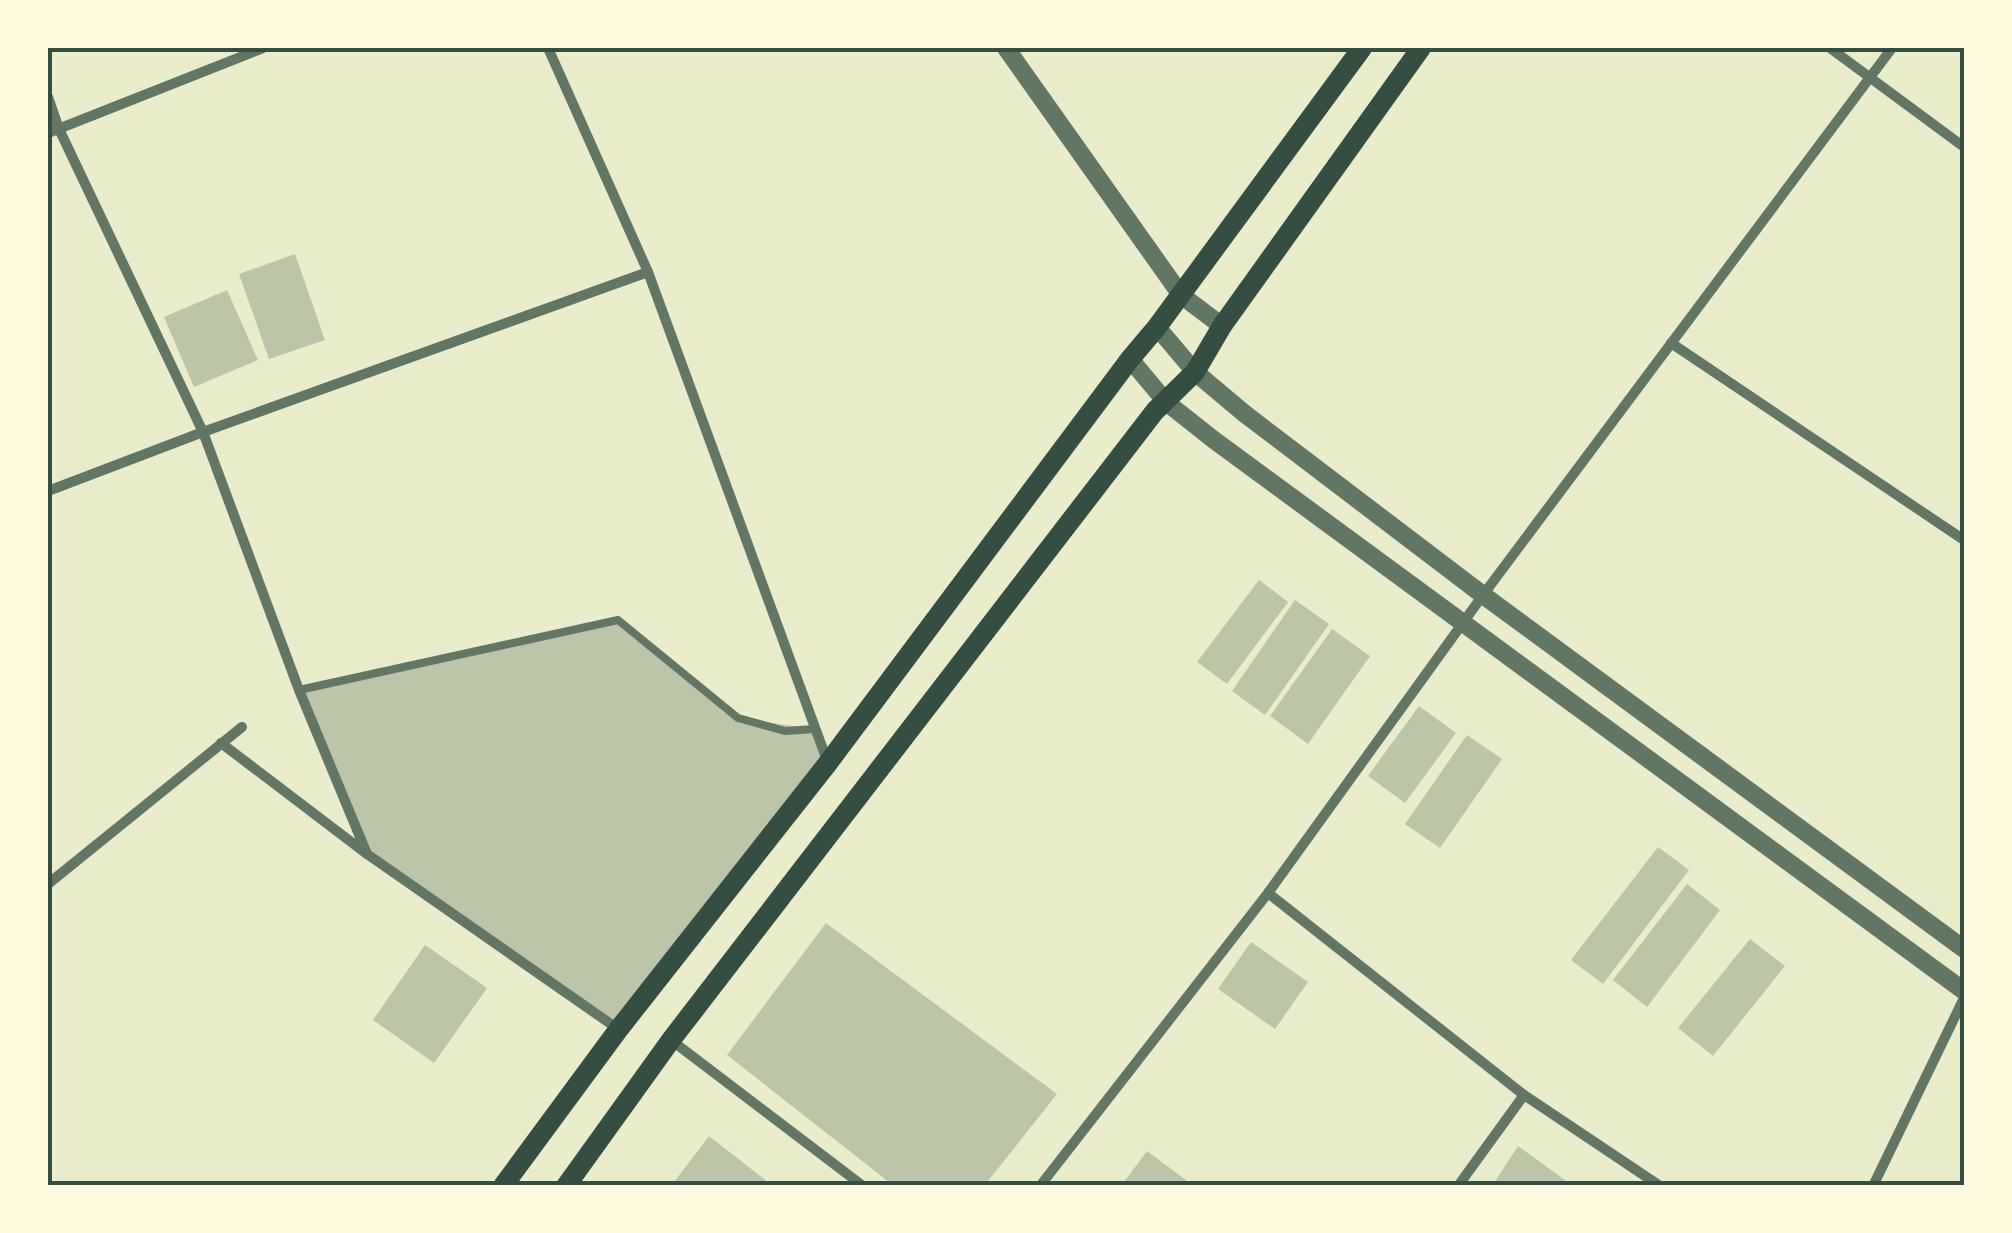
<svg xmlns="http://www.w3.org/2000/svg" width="2012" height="1233" font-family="'Open Sans',sans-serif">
	<rect width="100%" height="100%" fill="#e9edc9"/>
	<!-- building -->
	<g fill="#bcc5a7">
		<path d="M 295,254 L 325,340 L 269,359 L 239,274 Z"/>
		<path d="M 227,290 L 258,360 L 194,387 L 164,317 Z"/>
		<path d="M 1259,580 L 1288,602 L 1227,684 L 1197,662 Z"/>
		<path d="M 1295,600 L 1329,624 L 1265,715 L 1232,691 Z"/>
		<path d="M 618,620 L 738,718 L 815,729 L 828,763 L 618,1030 L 367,854 L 299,690 Z"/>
		<path d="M 1332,629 L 1370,656 L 1308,744 L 1270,716 Z"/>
		<path d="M 1419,706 L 1456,733 L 1405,803 L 1368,776 Z"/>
		<path d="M 1467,735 L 1502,759 L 1440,848 L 1405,824 Z"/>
		<path d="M 1658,847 L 1689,870 L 1603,984 L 1571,960 Z"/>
		<path d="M 1687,884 L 1720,910 L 1647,1007 L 1613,980 Z"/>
		<path d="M 826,923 L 1057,1094 L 984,1186 L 894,1186 L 727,1055 Z"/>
		<path d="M 1750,939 L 1785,966 L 1713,1056 L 1678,1028 Z"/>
		<path d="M 1251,942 L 1308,982 L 1275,1029 L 1218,989 Z"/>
		<path d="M 425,945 L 487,988 L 434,1063 L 373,1020 Z"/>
		<path d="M 709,1136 L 773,1186 L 671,1186 Z"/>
		<path d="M 1518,1146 L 1573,1186 L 1492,1186 Z"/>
		<path d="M 1147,1151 L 1194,1186 L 1121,1186 Z"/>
	</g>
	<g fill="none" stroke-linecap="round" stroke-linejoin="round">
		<!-- service -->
		<path stroke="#617663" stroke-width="8" d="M 299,690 L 618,620 L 738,718 L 785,731 L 815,729"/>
		<!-- minor -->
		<g stroke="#617663" stroke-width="10">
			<path d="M 548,48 L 648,272 L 828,763"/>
			<path d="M 1830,48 L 1964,147"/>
			<path d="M 48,97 L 59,129 L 203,432 L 299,690 L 367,854"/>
			<path d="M 48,133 L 263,48"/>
			<path d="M 1671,343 L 1964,540"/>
			<path d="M 48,491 L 203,432 L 648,272"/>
			<path d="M 221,743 L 367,854 L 618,1029"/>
			<path d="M 48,884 L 242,727"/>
			<path d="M 1268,893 L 1524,1095 L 1660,1186"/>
			<path d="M 671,1040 L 863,1186"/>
			<path d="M 1040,1186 L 1268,893 L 1483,595 L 1892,48"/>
			<path d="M 1458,1186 L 1524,1095"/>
			<path d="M 1873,1186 L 1964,998"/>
		</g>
		<!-- tertiary -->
		<g stroke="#617663" stroke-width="18">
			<path d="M 1006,48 L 1181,295 L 1222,326"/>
			<path d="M 1157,327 L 1195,372 L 1245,414 L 1483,595 L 1964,949"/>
			<path d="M 1130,359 L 1166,402 L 1214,440 L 1964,991"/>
		</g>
		<!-- secondary -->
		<g stroke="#344e41" stroke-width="20">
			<path d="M 503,1186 L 618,1030 L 828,763 L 1130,359 L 1157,327 L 1362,48"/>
			<path d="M 566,1186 L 671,1040 L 1155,411 L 1195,372 L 1222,326 L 1421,48"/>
		</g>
	</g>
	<!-- border -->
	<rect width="2012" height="1233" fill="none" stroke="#fefae0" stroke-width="100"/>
	<rect x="50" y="50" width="1912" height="1133" fill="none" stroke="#344e41" stroke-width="4"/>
</svg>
